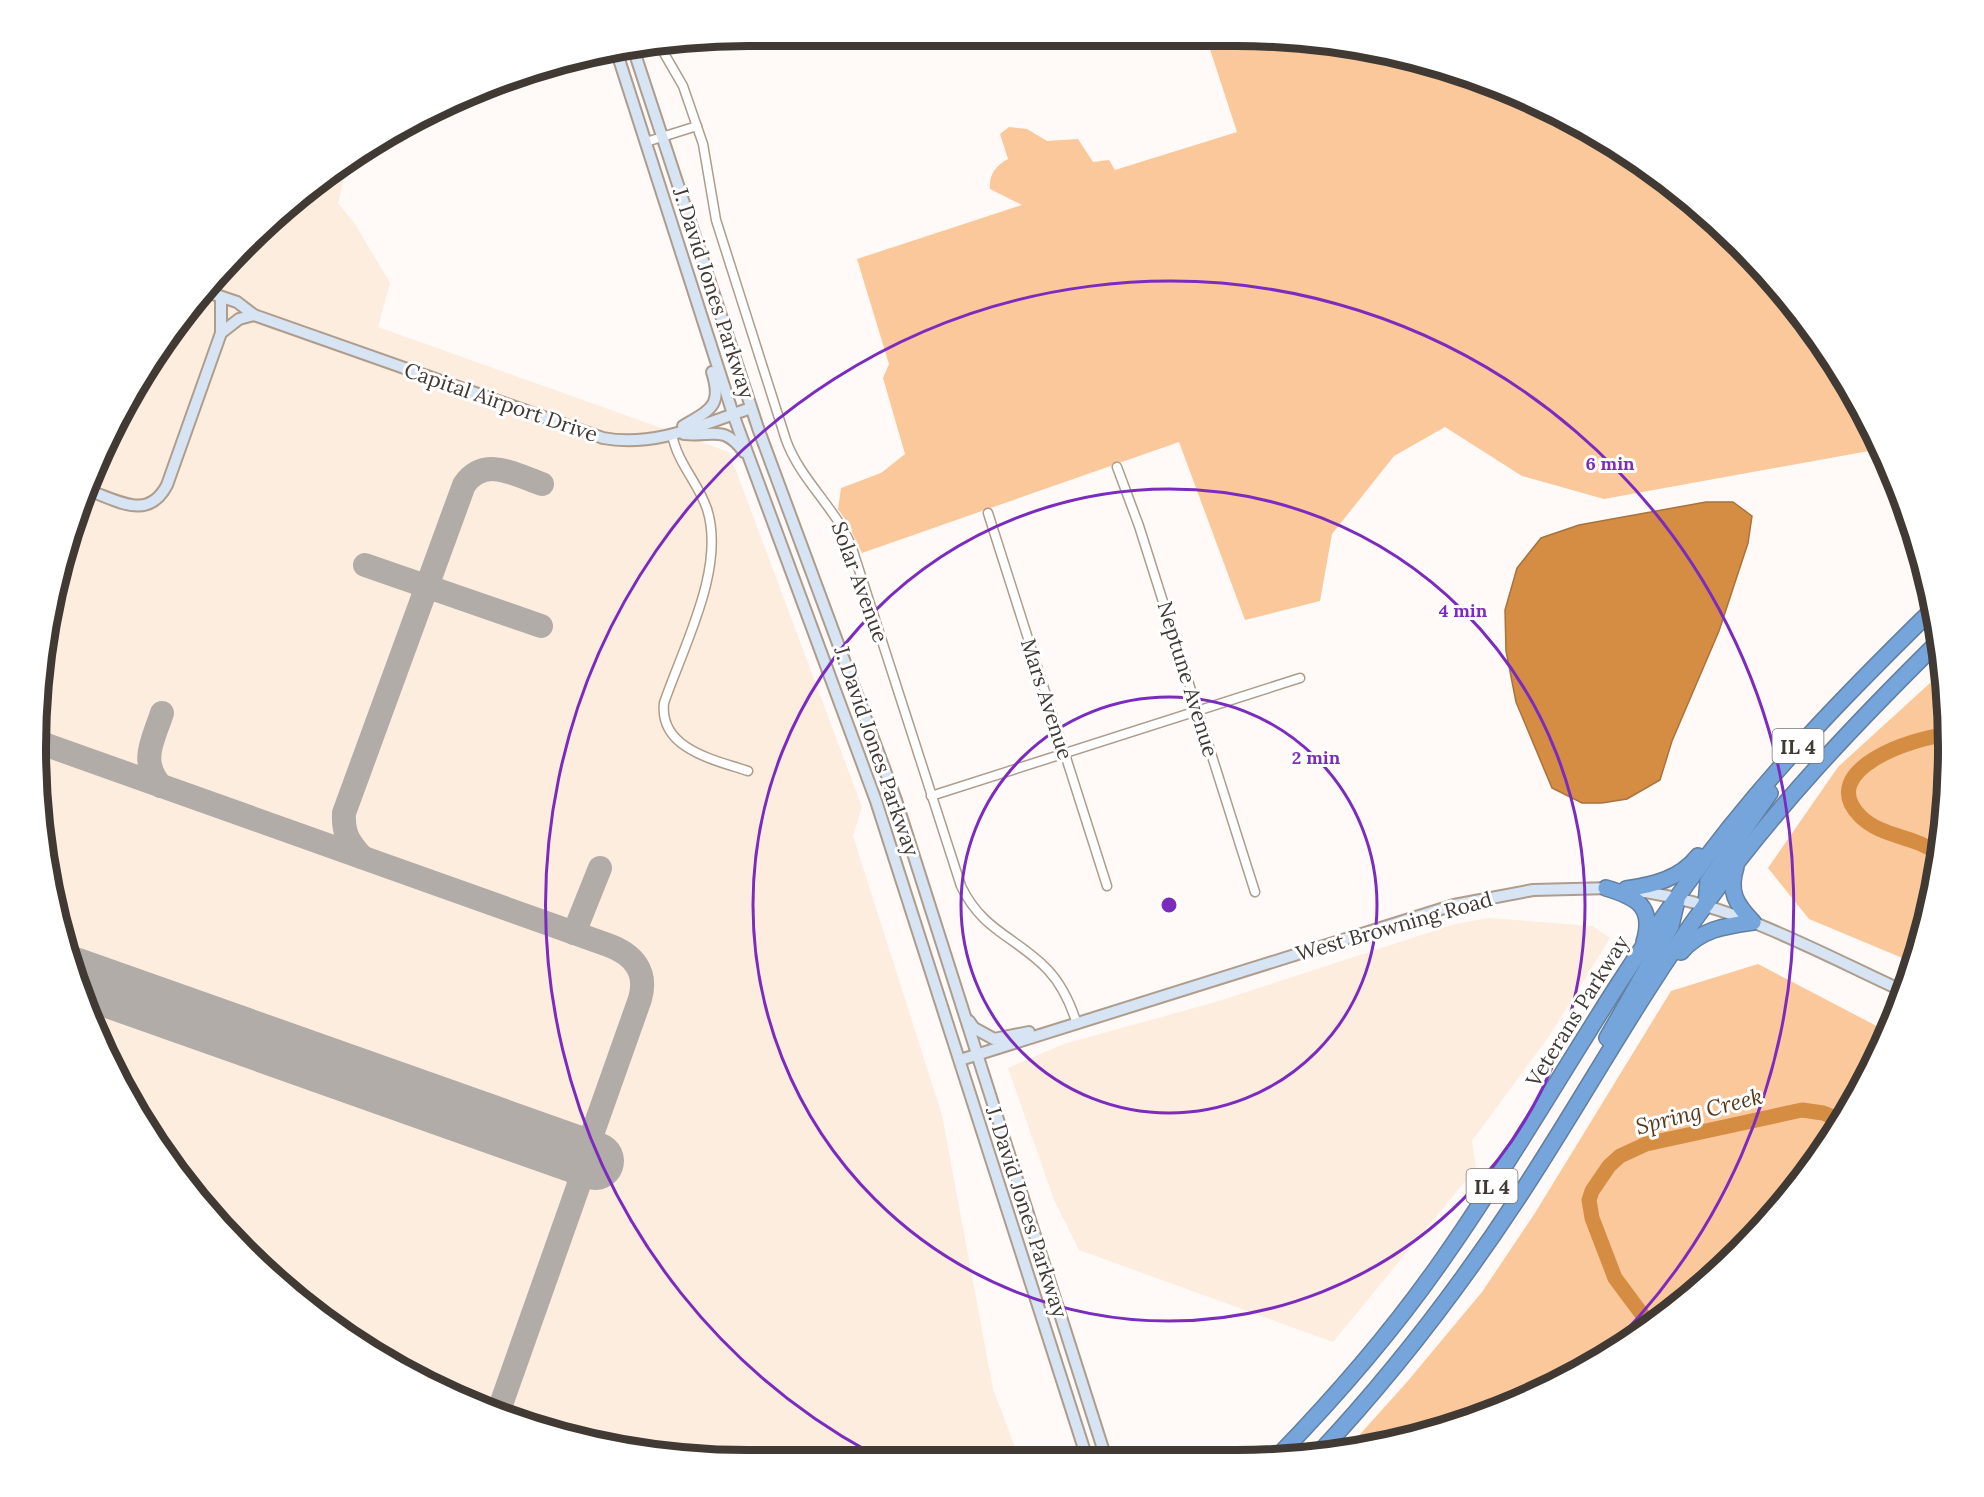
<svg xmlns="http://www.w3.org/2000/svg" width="1984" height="1497" font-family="Lora,serif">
	<rect width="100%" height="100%" fill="#fffaf7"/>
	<!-- built -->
	<g fill="#fdeddf">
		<path d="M 356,157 L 343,183 L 338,203 L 355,224 L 390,283 L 378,327 L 729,452 L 862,807 L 853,836 L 942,1115 L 993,1389 L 1018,1455 L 655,1455 L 476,1407 L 353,1341 L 245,1253 L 156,1145 L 74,978 L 38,795 L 50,609 L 110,433 L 213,278 L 279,213 Z"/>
		<path d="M 1489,918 L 1592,926 L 1610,938 L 1550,1035 L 1472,1141 L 1476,1168 L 1333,1342 L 1079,1250 L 1054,1200 L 1008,1068 L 1064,1044 L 1219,1001 L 1455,924 Z"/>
	</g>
	<!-- green -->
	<g fill="#fac89b">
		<path d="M 1206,37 L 1282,38 L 1420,60 L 1551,110 L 1669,183 L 1740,245 L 1828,352 L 1880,449 L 1604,499 L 1522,476 L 1445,427 L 1394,456 L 1332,534 L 1320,601 L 1245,620 L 1179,442 L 862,553 L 847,522 L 838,509 L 841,488 L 881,473 L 905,454 L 883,378 L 889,364 L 857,259 L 1022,205 L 990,189 C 989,175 995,166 1008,159 L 1000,134 L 1009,127 L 1027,129 L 1047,141 L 1078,139 L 1093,162 L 1109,160 L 1115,170 L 1237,132 Z"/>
		<path d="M 1941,673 L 1948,748 L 1934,887 L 1912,962 L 1809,919 L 1768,868 L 1838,767 Z"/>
		<path d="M 1758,964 L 1888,1032 L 1828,1144 L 1740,1252 L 1632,1341 L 1508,1407 L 1345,1451 L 1407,1382 L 1482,1292 L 1535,1213 L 1671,991 Z"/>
	</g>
	<!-- water -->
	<path fill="#d58c43" stroke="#a9733e" stroke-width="1.5" d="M 1706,502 L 1733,502 L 1752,516 L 1748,543 L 1719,631 L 1672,741 L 1660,780 L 1627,799 L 1602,803 L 1582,803 L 1552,788 L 1516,702 L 1506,651 L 1505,610 L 1517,568 L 1541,538 L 1579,525 Z"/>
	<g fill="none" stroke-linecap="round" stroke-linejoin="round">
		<!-- river -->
		<g stroke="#d58c43" stroke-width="15">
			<path d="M 1938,854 C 1914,835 1882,838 1860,816 C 1815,770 1914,737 1947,735"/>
			<path d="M 1648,1328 L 1644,1317 L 1615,1278 L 1592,1218 L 1589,1200 L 1592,1191 L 1609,1166 L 1620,1156 L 1646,1144 L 1779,1115 L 1802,1110 L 1823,1113 L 1841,1120"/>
		</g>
		<!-- taxiway -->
		<g stroke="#b2aca8" stroke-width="24">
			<path d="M 365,565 L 541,626"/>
			<path d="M 41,743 L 608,945 C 633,954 648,971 640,999 L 584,1157 L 578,1187 L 498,1413"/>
			<path d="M 161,786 C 139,761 153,741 162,713"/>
			<path d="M 362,857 C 348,842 343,833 344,813 L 464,485 C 484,455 516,475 542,484"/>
			<path d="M 574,933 L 600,868"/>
		</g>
		<!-- runway -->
		<path stroke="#b2aca8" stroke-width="58" d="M 73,976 L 595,1161"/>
		<!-- street casing -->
		<g stroke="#af9c8c" stroke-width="11">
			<g id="street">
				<path d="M 661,48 L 683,86 L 703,144 L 716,220 L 786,440 C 800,479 834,506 851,545 L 961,886 C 983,932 1017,937 1048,970 C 1062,985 1071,1005 1077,1024"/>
				<path d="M 646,142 L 697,126"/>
				<path d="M 672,434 C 677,463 698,482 707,509 C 726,568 683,647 664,703 C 659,749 715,760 748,771"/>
				<path d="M 1117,467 L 1139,526 L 1255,892"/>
				<path d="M 988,513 L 1107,886"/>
				<path d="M 931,796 L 1300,678"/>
			</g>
		</g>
		<!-- secondary casing -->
		<g stroke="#af9c8c" stroke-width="14">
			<g id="secondary">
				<path d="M 634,51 L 758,428 L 896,800 L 1105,1455"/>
				<path d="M 617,53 L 733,414 L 876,801 L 1086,1455"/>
				<path d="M 204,291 L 237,302 L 254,315 L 603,438 C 655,448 703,424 751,408"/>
				<path d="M 221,333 L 239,319 L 254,315"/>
				<path d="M 683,426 C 710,410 723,406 712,372"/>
				<path d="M 684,434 C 713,437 723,424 744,452"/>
				<path d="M 90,491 C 119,501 148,521 167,485 L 221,333 L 221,297"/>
				<path d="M 1637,891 C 1732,903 1816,951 1903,991"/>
				<path d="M 969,1021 L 974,1028 L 994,1039 L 1029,1032"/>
				<path d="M 960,1060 L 1454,905 L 1533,890 L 1612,888"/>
			</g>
		</g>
		<!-- highway casing -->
		<g stroke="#637fa0" stroke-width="18">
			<g id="highway">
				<path d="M 1736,867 C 1728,892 1736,904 1753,922"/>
				<path d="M 1606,888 C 1636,897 1655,906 1644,942"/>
				<path d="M 1626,889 C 1653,885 1680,879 1698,856"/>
				<path d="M 1706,904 L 1708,881 L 1770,793"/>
				<path d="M 1681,952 C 1701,929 1725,926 1753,922"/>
				<path d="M 1607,1038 L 1671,926 L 1677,900"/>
				<path d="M 1279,1455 C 1339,1393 1396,1327 1445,1256 C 1530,1135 1599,1004 1686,885 C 1759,783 1845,695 1934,608"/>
				<path d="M 1317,1455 C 1393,1374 1459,1288 1520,1195 C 1583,1099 1638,997 1706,904 C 1774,809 1854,725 1938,642"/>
			</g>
		</g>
		<!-- street -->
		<use href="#street" stroke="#fff" stroke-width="8"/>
		<!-- secondary -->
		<use href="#secondary" stroke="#d6e4f4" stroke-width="10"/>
		<!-- highway -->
		<use href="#highway" stroke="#75a5da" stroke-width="15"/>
	</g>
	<!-- distance rings -->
	<g fill="none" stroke="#7b2cbf" stroke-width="3">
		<circle cx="1169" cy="905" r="208"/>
		<circle cx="1169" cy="905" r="416"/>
		<path d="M871 1453A624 624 0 1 1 1599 1358"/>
	</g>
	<g text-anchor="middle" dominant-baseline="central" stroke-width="6" stroke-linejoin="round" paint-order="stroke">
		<!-- shield labels -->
		<g fill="#fff" stroke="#7a7470" stroke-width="1.5">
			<rect x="1772.5" y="729" width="51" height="34" rx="4.5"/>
			<rect x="1466.5" y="1169" width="51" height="34" rx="4.5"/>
		</g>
		<g font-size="20" font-weight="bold" fill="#413933">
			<text x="1798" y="746">IL 4</text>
			<text x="1492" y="1186">IL 4</text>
		</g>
		<!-- street labels -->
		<g font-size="21" fill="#413933" stroke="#fff">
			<text transform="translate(714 293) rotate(72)">J. David Jones Parkway</text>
			<text transform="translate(501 402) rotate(19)">Capital Airport Drive</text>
			<text transform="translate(860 582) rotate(70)">Solar Avenue</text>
			<text transform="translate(1188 679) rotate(73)">Neptune Avenue</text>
			<text transform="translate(1047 699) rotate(72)">Mars Avenue</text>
			<text transform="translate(877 751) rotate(71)">J. David Jones Parkway</text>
			<text transform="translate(1394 926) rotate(-16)">West Browning Road</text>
			<text transform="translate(1577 1011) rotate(-58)">Veterans Parkway</text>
			<text transform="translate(1027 1212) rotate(72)">J. David Jones Parkway</text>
		</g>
		<!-- water labels -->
		<g font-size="22" font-style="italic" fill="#58391b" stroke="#fff">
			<text transform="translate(1699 1111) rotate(-14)">Spring Creek</text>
		</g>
	</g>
	<!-- crop -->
	<path d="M0 0H1984V1497H0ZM748 46H1236A702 702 0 0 1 1938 748V748A702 702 0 0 1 1236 1450H748A702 702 0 0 1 46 748V748A702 702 0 0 1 748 46Z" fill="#fff" fill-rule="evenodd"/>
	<path fill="none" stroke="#413933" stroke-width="8" d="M748 46H1236A702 702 0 0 1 1938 748V748A702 702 0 0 1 1236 1450H748A702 702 0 0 1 46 748V748A702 702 0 0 1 748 46Z"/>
	<circle cx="1169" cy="905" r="9" fill="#7b2cbf" stroke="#fff" stroke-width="3"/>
	<g font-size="18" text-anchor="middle" font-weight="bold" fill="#7b2cbf" stroke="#fff" stroke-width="6" stroke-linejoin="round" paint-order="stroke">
		<text x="1610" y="470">6 min</text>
		<text x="1463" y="617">4 min</text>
		<text x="1316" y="764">2 min</text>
	</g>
</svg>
